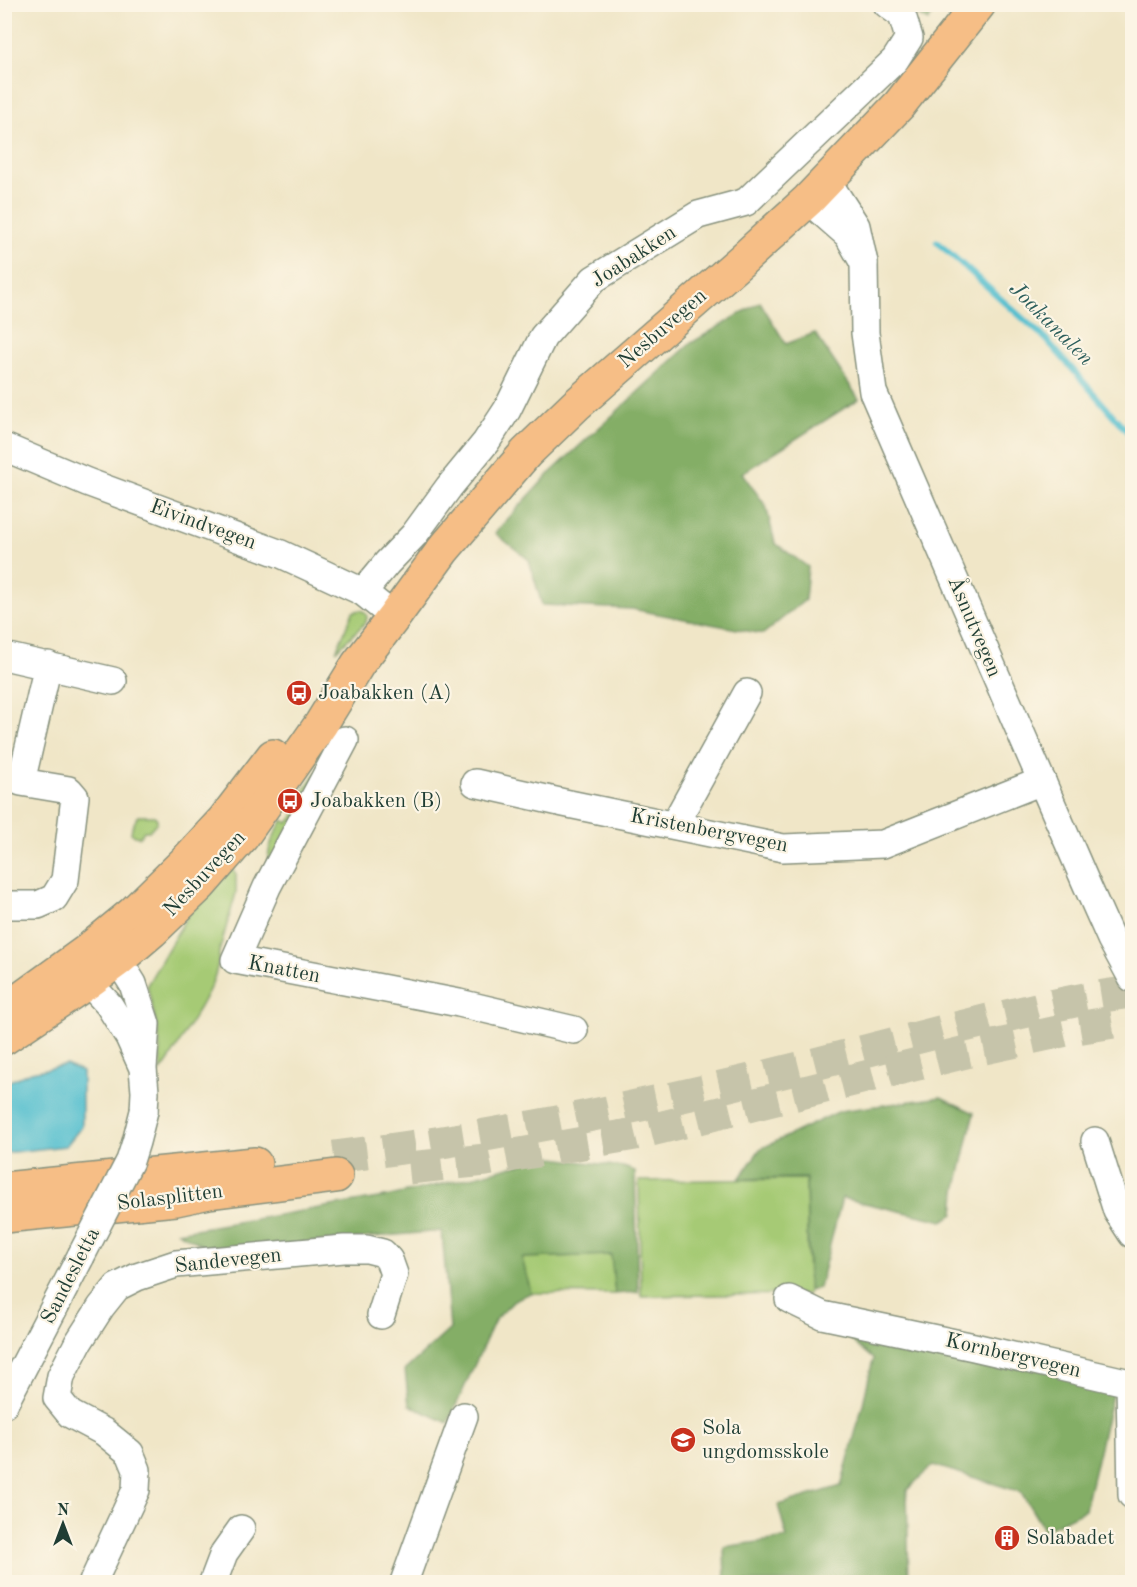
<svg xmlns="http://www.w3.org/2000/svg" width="1137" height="1587" font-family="'Old Standard TT',serif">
	<rect width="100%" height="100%" fill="#fcf5e5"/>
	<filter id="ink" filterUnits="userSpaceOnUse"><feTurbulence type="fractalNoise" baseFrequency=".0167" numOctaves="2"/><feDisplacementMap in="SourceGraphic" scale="12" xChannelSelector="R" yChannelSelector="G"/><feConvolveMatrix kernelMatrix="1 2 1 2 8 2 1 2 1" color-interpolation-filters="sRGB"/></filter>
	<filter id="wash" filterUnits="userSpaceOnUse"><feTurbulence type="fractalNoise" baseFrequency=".008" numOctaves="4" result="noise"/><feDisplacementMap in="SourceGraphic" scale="24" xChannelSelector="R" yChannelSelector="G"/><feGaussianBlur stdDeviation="1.35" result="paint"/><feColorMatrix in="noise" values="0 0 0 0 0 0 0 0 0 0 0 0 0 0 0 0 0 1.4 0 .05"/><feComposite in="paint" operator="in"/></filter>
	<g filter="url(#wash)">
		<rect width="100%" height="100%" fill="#f0e6c7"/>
		<!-- green -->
		<g fill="#a6ca74" stroke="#628454" stroke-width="1.5">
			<path d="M 360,610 L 365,612 L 367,617 L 366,622 L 336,651 L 353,612 Z"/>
			<path d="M 320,771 L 321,772 L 303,811 L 271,868 L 268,867 C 267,848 273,836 283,820 L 288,823 L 297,811 L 292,806 L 315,774 Z"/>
			<path d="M 138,816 L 155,816 L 157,819 L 157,822 L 149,831 L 144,831 L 140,837 L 135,836 L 131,833 L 132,827 Z"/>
			<path d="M 230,864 L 236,875 L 236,893 L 219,952 C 219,980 200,1006 186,1031 C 179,1044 171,1059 161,1071 L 159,1035 L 147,985 L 190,911 Z"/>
			<path d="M 806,1179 L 808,1294 L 641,1296 L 639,1181 Z"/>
			<path d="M 612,1255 L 615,1294 L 531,1293 L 521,1258 Z"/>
		</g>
		<!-- forest -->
		<g fill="#84ae66" stroke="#52764d" stroke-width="1.5">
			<path d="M 901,5 L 940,5 L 928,21 Z"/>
			<path d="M 760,302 L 786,344 L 815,333 L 859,399 L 742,473 L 766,506 L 775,543 L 808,567 L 805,600 L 763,634 L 632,609 L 542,605 L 529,560 L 495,533 L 549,474 L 691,343 Z"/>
			<path d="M 941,1097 L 974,1113 L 956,1191 L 954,1214 L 943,1221 L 842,1198 L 819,1288 L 809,1291 L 806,1178 L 739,1179 L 760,1149 L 840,1111 Z"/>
			<path d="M 546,1157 L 623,1167 L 635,1171 L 638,1292 L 615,1294 L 611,1255 L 522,1258 L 531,1293 L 516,1299 L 495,1320 L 448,1423 L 409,1405 L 405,1370 L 450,1329 L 442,1231 L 293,1244 L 220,1255 L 178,1232 L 390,1196 L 468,1178 Z"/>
			<path d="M 902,1336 L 1114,1387 L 1085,1510 L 1044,1530 L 1021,1492 L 933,1465 L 907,1490 L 909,1582 L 725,1582 L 724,1547 L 787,1538 L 778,1505 L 841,1486 L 863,1404 L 873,1359 L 847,1337 Z"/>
		</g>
		<!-- water -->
		<path fill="#54bfcf" stroke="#3a7e82" stroke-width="1.5" d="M 66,1065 L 82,1072 L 82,1126 L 66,1146 L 5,1153 L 5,1083 L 31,1072 Z"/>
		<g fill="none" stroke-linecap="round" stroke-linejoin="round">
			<!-- stream -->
			<path stroke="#54bfcf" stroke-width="6" d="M 937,242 L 1046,339 L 1132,437"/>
		</g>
	</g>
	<g filter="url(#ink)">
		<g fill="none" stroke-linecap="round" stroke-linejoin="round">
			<!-- highway-tunnel -->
			<g stroke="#c6c4aa" stroke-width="33" stroke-dasharray="33 16" stroke-linecap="butt">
				<path d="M 334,1157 C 483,1139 630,1110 775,1074 C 872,1050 968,1023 1065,1003 C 1088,998 1110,995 1132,992"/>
				<path d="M 409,1168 L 486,1160 L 635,1134 L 966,1052 L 1071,1029 L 1132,1019"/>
			</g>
			<!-- minor casing -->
			<g stroke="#88927e" stroke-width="30">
				<g id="minor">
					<path d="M 808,200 L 848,235 L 864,263 L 856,226 L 827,181"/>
					<path d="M 864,263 L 865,333 L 873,392 L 1086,883 L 1111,939 L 1132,978"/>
					<path d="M 4,447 L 87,482 L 281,554 L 363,592 L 394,617"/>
					<path d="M 363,592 L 387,563 L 414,535 L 449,487 L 486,442 L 507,410 L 543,337 L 594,279 L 698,215 L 746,202 L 895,60 L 909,38 L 902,15 L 887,4"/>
					<path d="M 4,656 L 113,681"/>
					<path d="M 345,740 L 267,887 L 235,960 L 459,1003 L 574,1030"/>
					<path d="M 475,783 L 564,803 L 783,848 L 883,844 L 1042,781"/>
					<path d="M 674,825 L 747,693"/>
					<path d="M 4,905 L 38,905 L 54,898 L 65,880 L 75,797 L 69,790 L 21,782 L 48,665"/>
					<path d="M 143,1068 L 129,1037 L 109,1005 L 88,982 L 87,951 L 118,960 L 133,984 L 146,1024 L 143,1068 L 145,1092 L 144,1111"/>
					<path d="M 1095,1141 L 1117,1211 L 1132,1234"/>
					<path d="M 789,1299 L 822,1315 L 974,1347 L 1130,1383 L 1132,1495"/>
					<path d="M 4,1404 L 81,1256"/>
					<path d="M 93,1582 L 136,1490 L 137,1470 L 130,1453 L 104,1432 L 70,1414 L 57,1398 L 61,1376 L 78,1343 L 101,1307 L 117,1287 L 137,1277 L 176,1264 L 344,1249 L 367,1249 L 383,1253 L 389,1260 L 394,1274 L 381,1315"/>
					<path d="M 213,1582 L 224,1553 L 241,1529"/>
					<path d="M 404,1582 L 464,1416"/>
				</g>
			</g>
			<!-- major casing -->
			<g stroke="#88927e" stroke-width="36">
				<g id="major">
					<path d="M 4,1011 L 87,951 L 132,914 L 186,861 L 224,820 L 273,756"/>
					<path d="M 4,1038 L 88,982 L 118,960 L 152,931 L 201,884 L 242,837 L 321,724 L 358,664 L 394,617 L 443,550 L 526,453 L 576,405 L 742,260 L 808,200 L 899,105 L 979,4"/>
				</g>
			</g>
			<!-- highway casing -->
			<g stroke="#88927e" stroke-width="36">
				<g id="highway">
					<path d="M 4,1189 L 255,1164"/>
					<path d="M 4,1216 L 176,1199 L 209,1192 L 336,1176"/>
				</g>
			</g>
			<!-- minor -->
			<use href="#minor" stroke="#fff" stroke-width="27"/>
			<!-- major -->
			<use href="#major" stroke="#f6be86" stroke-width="33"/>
			<!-- highway -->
			<use href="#highway" stroke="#f6be86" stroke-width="33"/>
			<!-- minor-bridge casing -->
			<g stroke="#88927e" stroke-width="30" stroke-linecap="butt">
				<path id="minor-bridge" d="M 81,1256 L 130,1161 L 136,1142 L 144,1111"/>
			</g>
			<!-- minor-bridge -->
			<use href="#minor-bridge" stroke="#fff" stroke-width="27"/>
		</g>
	</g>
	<!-- icons -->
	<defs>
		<g id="bus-disc" transform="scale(1.35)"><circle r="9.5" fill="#c8321e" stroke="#fcf5e5"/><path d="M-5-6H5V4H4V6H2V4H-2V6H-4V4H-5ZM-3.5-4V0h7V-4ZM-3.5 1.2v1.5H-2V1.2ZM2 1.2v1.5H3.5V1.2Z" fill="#fff"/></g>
		<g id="school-disc" transform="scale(1.35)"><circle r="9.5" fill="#c8321e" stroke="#fcf5e5"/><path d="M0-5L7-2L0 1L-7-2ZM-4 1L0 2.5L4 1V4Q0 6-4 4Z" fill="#fff"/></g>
		<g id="building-disc" transform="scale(1.35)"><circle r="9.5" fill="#c8321e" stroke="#fcf5e5"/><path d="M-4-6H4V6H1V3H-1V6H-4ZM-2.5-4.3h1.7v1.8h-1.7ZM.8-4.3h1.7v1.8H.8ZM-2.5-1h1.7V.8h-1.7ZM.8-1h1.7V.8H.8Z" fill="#fff"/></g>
	</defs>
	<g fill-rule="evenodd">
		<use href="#bus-disc" x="299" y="693"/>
		<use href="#bus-disc" x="290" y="801"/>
		<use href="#school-disc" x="683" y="1440"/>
		<use href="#building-disc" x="1007" y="1538"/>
	</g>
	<g text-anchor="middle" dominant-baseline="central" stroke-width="4.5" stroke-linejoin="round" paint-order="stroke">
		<!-- street labels -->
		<g font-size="21" fill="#1f3d34" stroke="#fcf5e5">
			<text transform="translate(634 257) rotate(-33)">Joabakken</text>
			<text transform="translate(663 329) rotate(-41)">Nesbuvegen</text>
			<text transform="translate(203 525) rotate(20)">Eivindvegen</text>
			<text transform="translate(974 627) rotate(67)">Åsnutvegen</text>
			<text transform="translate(709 831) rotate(11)">Kristenbergvegen</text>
			<text transform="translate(205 874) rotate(-47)">Nesbuvegen</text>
			<text transform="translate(284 970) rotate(11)">Knatten</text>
			<text transform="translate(170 1198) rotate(-7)">Solasplitten</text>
			<text transform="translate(228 1261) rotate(-6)">Sandevegen</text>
			<text transform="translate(71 1276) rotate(-63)">Sandesletta</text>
			<text transform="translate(1013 1356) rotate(13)">Kornbergvegen</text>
		</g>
		<!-- poi labels -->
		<g font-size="21" fill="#1f3d34" stroke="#fcf5e5" text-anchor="start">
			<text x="318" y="693">Joabakken (A)</text>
			<text x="310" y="801">Joabakken (B)</text>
			<text x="702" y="1428">Sola<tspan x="702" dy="24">ungdomsskole</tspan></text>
			<text x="1026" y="1538">Solabadet</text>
		</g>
		<!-- water labels -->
		<g font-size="22" font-style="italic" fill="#2c5e5b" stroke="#fcf5e5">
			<text transform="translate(1051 324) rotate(45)">Joakanalen</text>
		</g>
	</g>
	<!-- margin -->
	<rect width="1137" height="1587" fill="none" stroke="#fcf5e5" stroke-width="24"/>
	<!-- north arrow -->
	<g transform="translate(63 1524)" stroke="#fcf5e5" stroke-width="4.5" paint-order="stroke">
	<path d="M0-4.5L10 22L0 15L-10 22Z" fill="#1f3d34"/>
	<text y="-9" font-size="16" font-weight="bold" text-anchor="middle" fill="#1f3d34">N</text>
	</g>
</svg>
